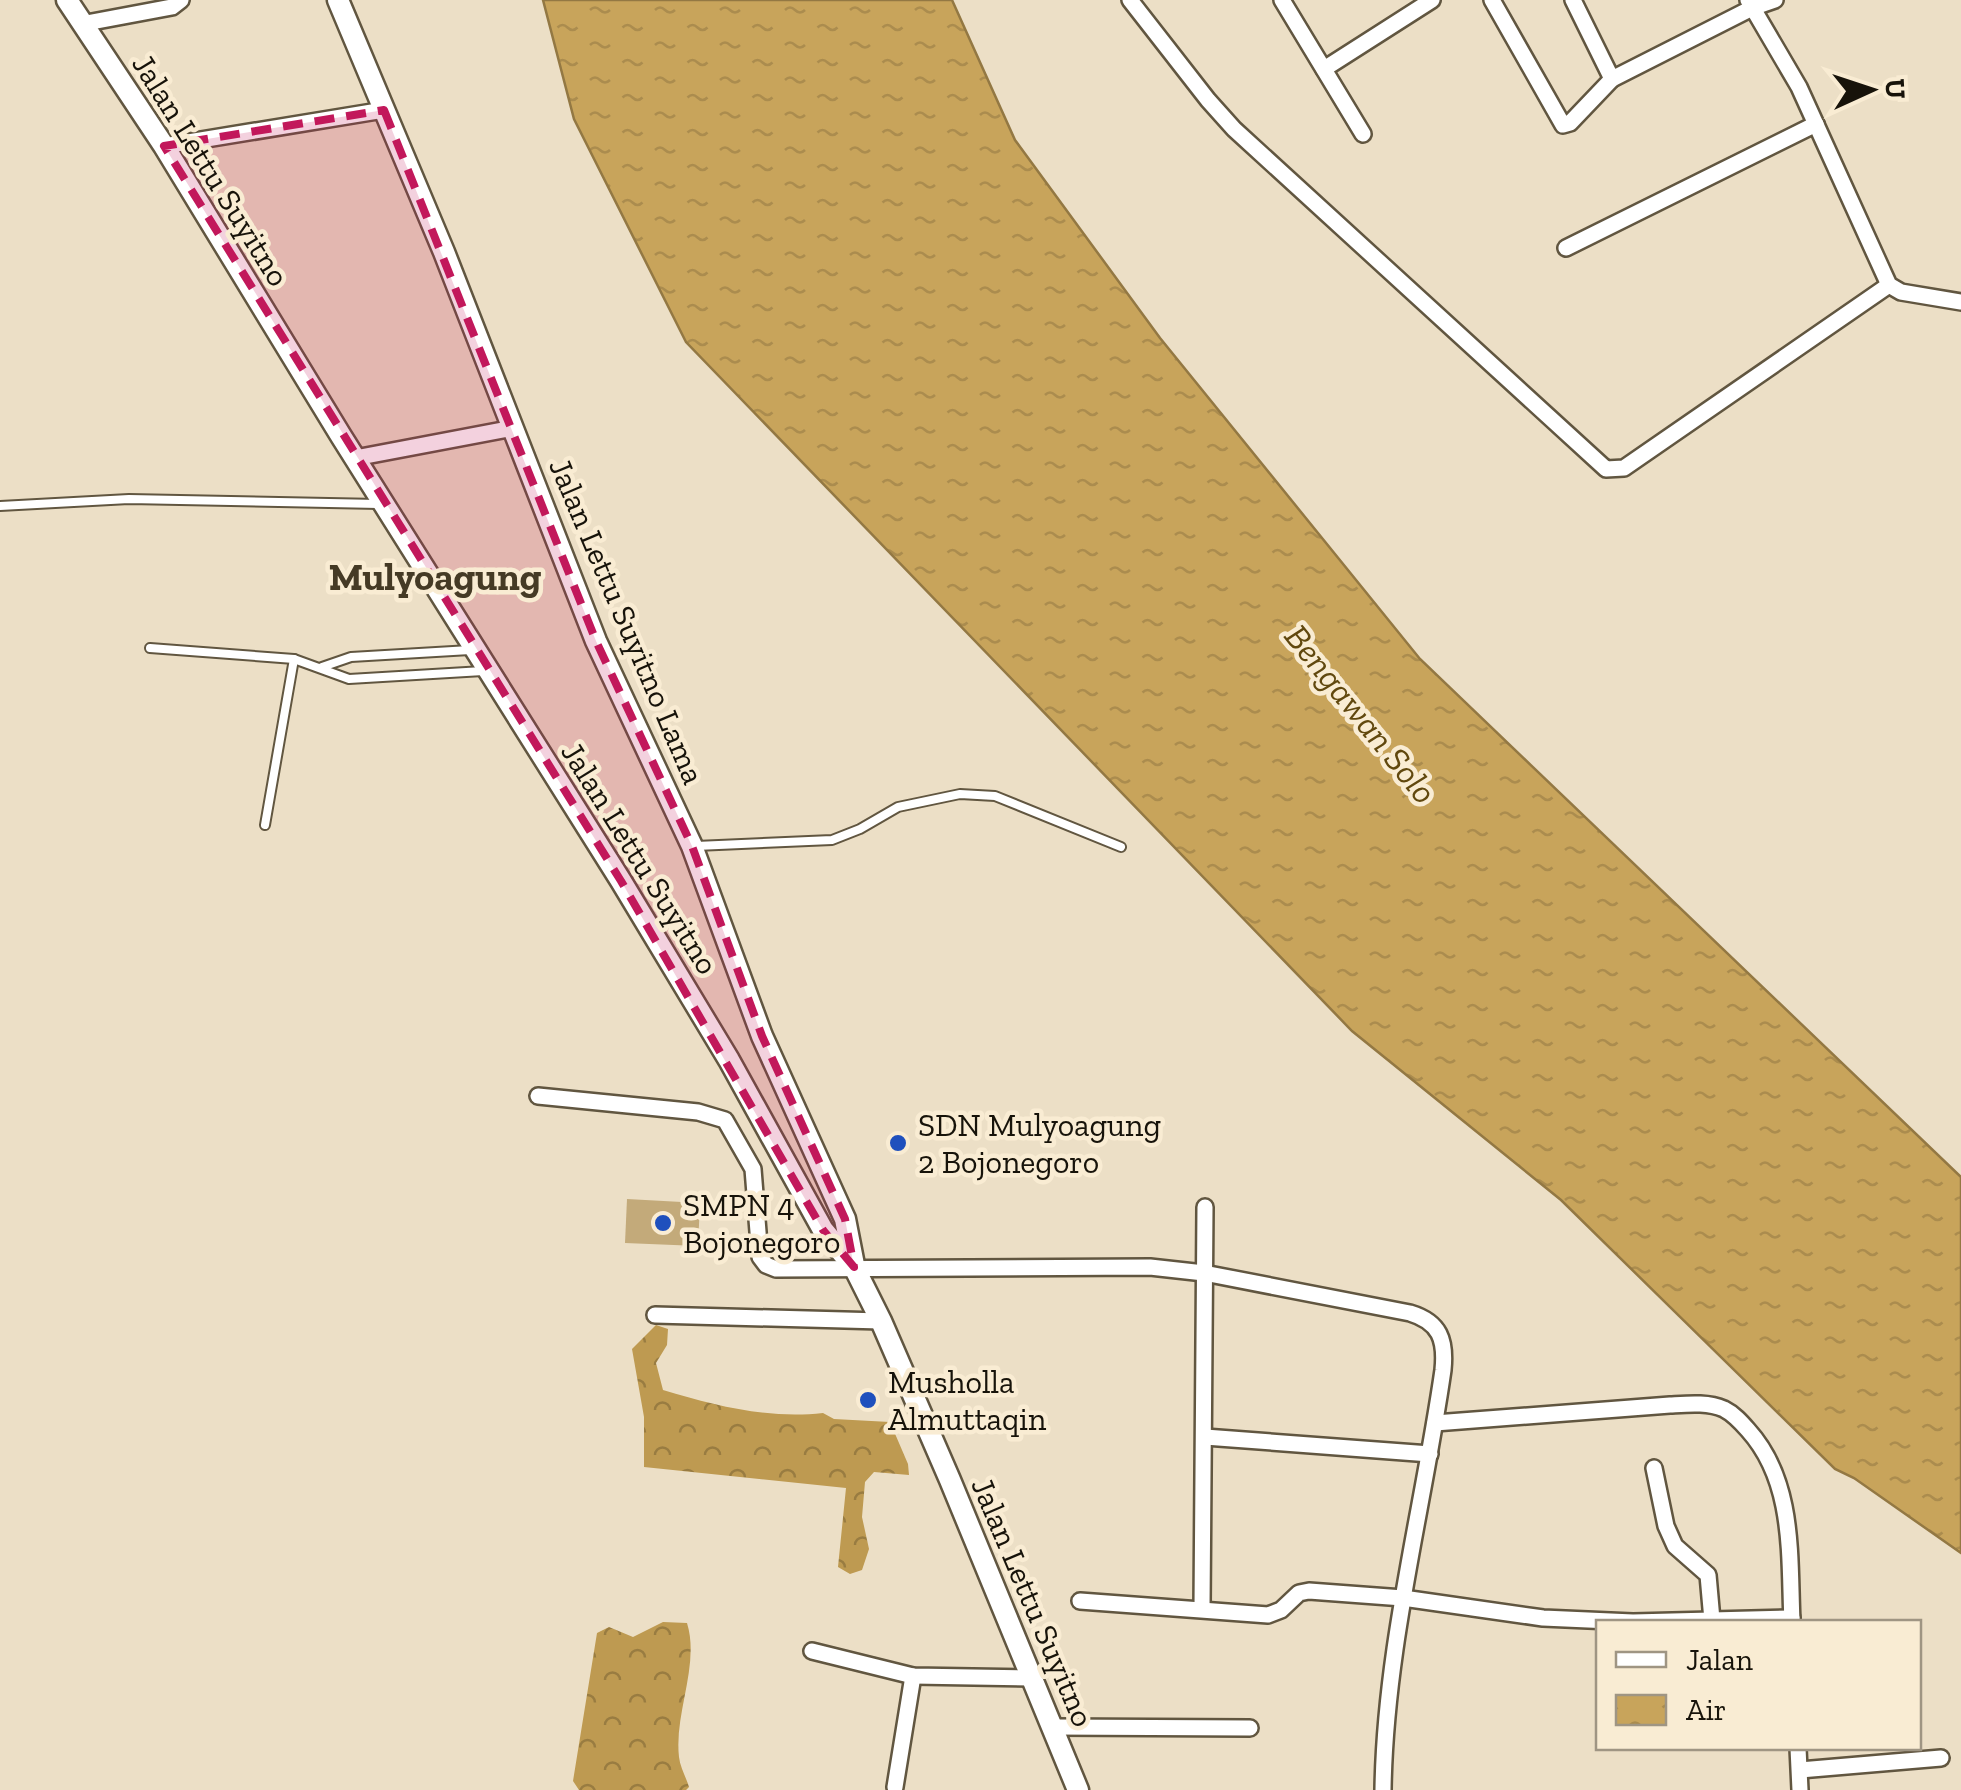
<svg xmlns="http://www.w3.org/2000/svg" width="1961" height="1790" font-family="'Zilla Slab',serif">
	<defs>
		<pattern id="forest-crowns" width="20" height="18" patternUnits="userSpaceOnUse" patternTransform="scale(2.5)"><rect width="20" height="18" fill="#be9a51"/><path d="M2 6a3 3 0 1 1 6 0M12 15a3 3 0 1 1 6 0" fill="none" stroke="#997c41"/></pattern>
		<pattern id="water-ripples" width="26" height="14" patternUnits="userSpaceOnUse" patternTransform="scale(2.5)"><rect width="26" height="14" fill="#c8a45b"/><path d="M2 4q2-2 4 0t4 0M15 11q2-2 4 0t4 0" fill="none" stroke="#ab8c4e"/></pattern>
	</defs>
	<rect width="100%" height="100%" fill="#ecdfc6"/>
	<!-- green -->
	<path fill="#c3aa7a" d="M 627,1199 L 700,1203 L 698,1246 L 625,1243 Z"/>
	<!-- forest -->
	<g fill="url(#forest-crowns)">
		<path d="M 656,1325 L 668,1329 L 667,1345 L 656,1363 L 663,1390 C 716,1406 768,1419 823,1413 L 834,1419 L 890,1422 L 908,1464 L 909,1475 L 874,1472 L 865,1482 L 862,1517 L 869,1549 L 862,1570 L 850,1574 L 838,1567 L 846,1488 L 644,1467 L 644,1417 L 632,1349 Z"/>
		<path d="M 663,1622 L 687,1623 C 700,1665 674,1713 679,1757 C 680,1767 686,1777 689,1787 L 686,1790 L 579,1790 L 573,1781 L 597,1633 L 609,1627 L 633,1637 Z"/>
	</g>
	<!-- water -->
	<path fill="url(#water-ripples)" stroke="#937843" stroke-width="2.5" d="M 543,0 L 952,0 L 1015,140 L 1160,338 L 1420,659 L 1961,1177 L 1961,1553 L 1854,1478 L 1835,1469 L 1561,1200 L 1352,1031 L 686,342 L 574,119 Z"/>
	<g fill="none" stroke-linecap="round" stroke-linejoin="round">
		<!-- service casing -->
		<g stroke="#615640" stroke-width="12">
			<g id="service">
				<path d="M 0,506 L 129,499 L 379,504"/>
				<path d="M 150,648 L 294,659 L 349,679 L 483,671"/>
				<path d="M 322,667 L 351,657 L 470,650"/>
				<path d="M 265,825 L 294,659"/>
				<path d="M 696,846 L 832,840 L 860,829 L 898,807 L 960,794 L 995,796 L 1121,847"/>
			</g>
		</g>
		<!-- minor casing -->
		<g stroke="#615640" stroke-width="20">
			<g id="minor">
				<path d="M 1130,0 L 1208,100 L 1234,129 L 1606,469 L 1624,468 L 1889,285"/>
				<path d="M 1282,0 L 1363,134"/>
				<path d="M 1492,0 L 1563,125 L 1570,123 L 1612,79"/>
				<path d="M 1573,0 L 1612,79 L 1752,8 L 1775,0"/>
				<path d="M 1748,0 L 1799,87 L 1889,285 L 1901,292 L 1961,302"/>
				<path d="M 81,24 L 172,7 L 181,0"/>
				<path d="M 1324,69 L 1432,0"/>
				<path d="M 164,146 L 384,110"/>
				<path d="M 1566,248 L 1816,124"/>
				<path d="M 355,458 L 513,428"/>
				<path d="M 538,1096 L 698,1112 L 725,1120 L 753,1169 L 760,1257 L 766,1265 L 776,1269 L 1150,1267 L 1204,1273 L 1410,1313 C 1440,1322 1446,1340 1443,1370 C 1423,1510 1385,1648 1383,1790"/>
				<path d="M 655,1315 L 881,1321"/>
				<path d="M 1435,1423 L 1670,1405 C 1688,1404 1708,1402 1724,1409 C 1734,1414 1741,1422 1748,1430 C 1795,1482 1789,1556 1792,1622"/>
				<path d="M 1205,1437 L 1430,1454"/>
				<path d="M 1654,1468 L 1666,1526 L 1675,1546 L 1708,1575 L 1712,1620"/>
				<path d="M 1080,1601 L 1268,1615 L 1281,1610 L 1299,1593 L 1309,1591 L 1403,1598 L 1543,1618 L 1633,1622 L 1792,1618"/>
				<path d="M 1202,1608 L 1205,1207"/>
				<path d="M 812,1651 L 913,1676 L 1032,1678"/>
				<path d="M 1053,1727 L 1250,1728"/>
				<path d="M 1798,1748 L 1800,1790"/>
				<path d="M 1800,1770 L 1941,1758"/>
				<path d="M 895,1787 L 913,1676"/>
			</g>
		</g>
		<!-- secondary casing -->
		<g stroke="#615640" stroke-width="25">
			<g id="secondary">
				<path d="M 67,0 L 164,146 L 341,436 L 621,881 L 729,1060 L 823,1230 L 854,1267 L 881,1321 L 950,1480 L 1078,1790"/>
				<path d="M 338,0 L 444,252 L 596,641 L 692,846 L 762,1036 L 845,1219 L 854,1265"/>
			</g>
		</g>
		<!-- service -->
		<use href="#service" stroke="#fff" stroke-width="8"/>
		<!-- minor -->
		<use href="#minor" stroke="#fff" stroke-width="15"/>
		<!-- secondary -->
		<use href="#secondary" stroke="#fff" stroke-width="20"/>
	</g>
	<!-- marked area -->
	<path fill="#c2185b" fill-opacity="0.2" stroke="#c2185b" stroke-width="8" stroke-dasharray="20 12" stroke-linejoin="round" d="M 384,110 L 596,641 L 692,846 L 762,1036 L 845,1219 L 854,1267 L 823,1230 L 621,881 L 164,146 Z"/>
	<!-- markers -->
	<g fill="#1f50bd" stroke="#f9ecd3" stroke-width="4">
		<circle cx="898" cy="1143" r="10"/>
		<circle cx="663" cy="1223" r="10"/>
		<circle cx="868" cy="1400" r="10"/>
	</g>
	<g text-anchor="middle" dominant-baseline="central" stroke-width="9" stroke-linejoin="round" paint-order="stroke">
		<!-- street labels -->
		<g font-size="32" fill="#17130a" stroke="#f9ecd3">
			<text transform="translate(211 170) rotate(58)">Jalan Lettu Suyitno</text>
			<text transform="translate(627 621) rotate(67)">Jalan Lettu Suyitno Lama</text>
			<text transform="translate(640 858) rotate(58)">Jalan Lettu Suyitno</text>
			<text transform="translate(1033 1602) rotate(67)">Jalan Lettu Suyitno</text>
		</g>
		<!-- poi labels -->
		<g font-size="32" fill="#17130a" stroke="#f9ecd3" text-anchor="start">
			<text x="918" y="1125">SDN Mulyoagung<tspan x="918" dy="37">2 Bojonegoro</tspan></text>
			<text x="683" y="1205">SMPN 4<tspan x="683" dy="37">Bojonegoro</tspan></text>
			<text x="888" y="1382">Musholla<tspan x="888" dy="37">Almuttaqin</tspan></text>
		</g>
		<!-- water labels -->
		<g font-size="35" font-style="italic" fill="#61480e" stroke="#f9ecd3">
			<text transform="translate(1361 714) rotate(51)">Bengawan Solo</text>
		</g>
		<!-- quarter labels -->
		<g font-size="38" font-weight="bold" fill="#453a25" stroke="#f9ecd3">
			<text x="435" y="577">Mulyoagung</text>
		</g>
	</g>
	<!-- legend -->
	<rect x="1596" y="1620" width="325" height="130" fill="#f9ecd3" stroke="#9f9583" stroke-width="2.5"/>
	<rect x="1616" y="1652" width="50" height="15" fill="#ffffff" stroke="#9f9583" stroke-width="2.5"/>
	<text x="1686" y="1670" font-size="30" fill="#17130a">Jalan</text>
	<rect x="1616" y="1695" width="50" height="30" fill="url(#water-ripples)" stroke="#9f9583" stroke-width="2.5"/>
	<text x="1686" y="1720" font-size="30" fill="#17130a">Air</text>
	<!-- north arrow -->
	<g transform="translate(1871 90) rotate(87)" stroke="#f9ecd3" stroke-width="8" paint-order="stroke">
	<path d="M0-8L18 38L0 25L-18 38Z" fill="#17130a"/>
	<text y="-15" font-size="28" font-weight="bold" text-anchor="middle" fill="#17130a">U</text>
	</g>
</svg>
